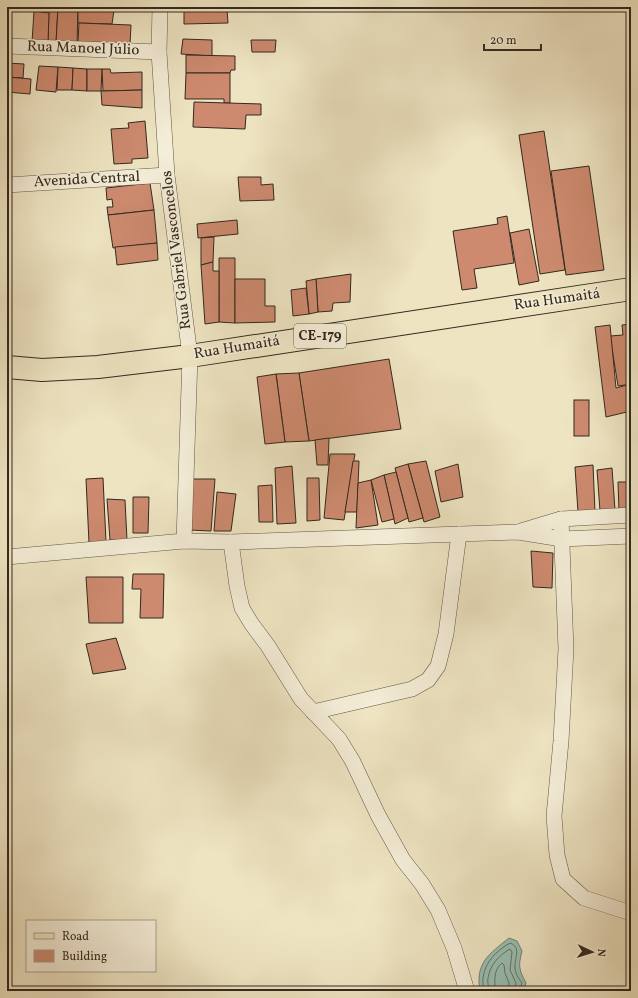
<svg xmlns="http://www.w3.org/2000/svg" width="638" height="998" font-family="Vollkorn,serif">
	<rect width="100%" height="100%" fill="#eee4c2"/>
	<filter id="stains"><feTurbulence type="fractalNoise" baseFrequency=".005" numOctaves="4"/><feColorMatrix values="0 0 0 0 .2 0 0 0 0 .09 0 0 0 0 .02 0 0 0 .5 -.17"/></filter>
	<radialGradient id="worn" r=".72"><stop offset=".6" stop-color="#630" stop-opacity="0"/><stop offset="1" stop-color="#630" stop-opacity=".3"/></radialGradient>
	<!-- water -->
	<path fill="#99bfb2" stroke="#708377" d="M 509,938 L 517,941 L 522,951 C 518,966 519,970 526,983 L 523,991 L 480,991 C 475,963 489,954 509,938 Z"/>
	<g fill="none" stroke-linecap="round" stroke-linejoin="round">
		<!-- shore -->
		<g stroke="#667468" stroke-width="1">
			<path d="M 484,991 C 484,987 482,982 483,978 C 485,962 496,951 510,943 C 522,947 514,958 515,968 C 515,973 519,979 522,983 L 519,991"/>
			<path d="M 489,991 C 489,987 487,982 488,978 C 490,965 499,955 510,949 L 512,952 L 510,970 L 516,983 L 514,991"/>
			<path d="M 495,991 C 495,981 493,970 502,963 L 504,965 L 505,973 L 509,983 L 508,991"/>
		</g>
	</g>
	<!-- building -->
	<g fill="#cd8a6f" stroke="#32291e">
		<path d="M 7,7 L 8,7 L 7,33 Z"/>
		<path d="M 49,7 L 58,7 L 56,43 L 48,43 Z"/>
		<path d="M 58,7 L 78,8 L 77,45 L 56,43 Z"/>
		<path d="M 90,7 L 130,7 L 130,11 L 89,8 Z"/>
		<path d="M 175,7 L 220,7 L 220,9 L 175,10 Z"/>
		<path d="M 78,8 L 114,10 L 112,24 L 78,23 Z"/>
		<path d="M 220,9 L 227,9 L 228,23 L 184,24 L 184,10 Z"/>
		<path d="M 34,11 L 49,13 L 48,43 L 32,42 Z"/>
		<path d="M 79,23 L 131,25 L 130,44 L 78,42 Z"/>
		<path d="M 183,39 L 212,40 L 212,56 L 181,54 Z"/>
		<path d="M 251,40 L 276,40 L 275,52 L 252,52 Z"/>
		<path d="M 186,55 L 235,56 L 235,70 L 231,70 L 230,73 L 186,73 Z"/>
		<path d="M 7,63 L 24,64 L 23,78 L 7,77 Z"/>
		<path d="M 39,66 L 58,67 L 56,92 L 36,90 Z"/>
		<path d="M 58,67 L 73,68 L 72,90 L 57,90 Z"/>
		<path d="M 73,68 L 87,69 L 87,91 L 72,90 Z"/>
		<path d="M 87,69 L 102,69 L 101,91 L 87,91 Z"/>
		<path d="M 102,69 L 110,69 L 111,73 L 142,72 L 142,90 L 103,91 Z"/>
		<path d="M 186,73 L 230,73 L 230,103 L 224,103 L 224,99 L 185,99 Z"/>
		<path d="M 7,77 L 31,79 L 30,94 L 7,92 Z"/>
		<path d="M 142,90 L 142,108 L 102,105 L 101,91 Z"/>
		<path d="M 194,102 L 261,104 L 261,115 L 246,115 L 245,129 L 193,127 Z"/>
		<path d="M 145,121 L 148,158 L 132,159 L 132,163 L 114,164 L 111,129 L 129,128 L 128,123 Z"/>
		<path d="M 544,131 L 565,270 L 540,274 L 519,135 Z"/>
		<path d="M 589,166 L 604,270 L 566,275 L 551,171 Z"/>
		<path d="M 238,177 L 261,177 L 261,185 L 273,184 L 274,200 L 240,201 Z"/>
		<path d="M 150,183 L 154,210 L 108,215 L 107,207 L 113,207 L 112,199 L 107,200 L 106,188 Z"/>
		<path d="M 154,210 L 157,243 L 113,248 L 108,215 Z"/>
		<path d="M 507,216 L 514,263 L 474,269 L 477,288 L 462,290 L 453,231 L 498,224 L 497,218 Z"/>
		<path d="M 237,220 L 238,234 L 198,238 L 197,224 Z"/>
		<path d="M 529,229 L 539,281 L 519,285 L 510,233 Z"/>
		<path d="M 214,237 L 213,262 L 201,265 L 201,238 Z"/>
		<path d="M 157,243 L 158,260 L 117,265 L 115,247 Z"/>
		<path d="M 219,258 L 235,258 L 235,323 L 219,322 Z"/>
		<path d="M 213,262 L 213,271 L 219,271 L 219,322 L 205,324 L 201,265 Z"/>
		<path d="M 351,274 L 350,302 L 333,303 L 332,311 L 318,312 L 316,279 Z"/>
		<path d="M 235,279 L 265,279 L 265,306 L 275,306 L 275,322 L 235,323 Z"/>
		<path d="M 316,279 L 318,312 L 309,314 L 306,281 Z"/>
		<path d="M 306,288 L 309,314 L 293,316 L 291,290 Z"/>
		<path d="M 631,324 L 631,384 L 618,386 L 610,336 L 623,335 L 622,325 Z"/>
		<path d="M 610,325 L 616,388 L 631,384 L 631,411 L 606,417 L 595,327 Z"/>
		<path d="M 389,359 L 401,429 L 309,441 L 299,373 Z"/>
		<path d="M 299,373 L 309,441 L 285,442 L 276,374 Z"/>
		<path d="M 276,374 L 285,442 L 265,444 L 257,377 Z"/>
		<rect x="574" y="400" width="15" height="36"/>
		<path d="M 329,438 L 328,465 L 317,465 L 315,440 Z"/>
		<path d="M 330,454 L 355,454 L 344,520 L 324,518 Z"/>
		<path d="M 353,461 L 359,461 L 357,512 L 345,512 Z"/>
		<path d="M 426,461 L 440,517 L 424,522 L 408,464 Z"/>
		<path d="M 408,464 L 423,518 L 409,522 L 395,468 Z"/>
		<path d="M 458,464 L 463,497 L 441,502 L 435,471 Z"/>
		<path d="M 593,465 L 595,512 L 578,512 L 575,467 Z"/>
		<path d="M 292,466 L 296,523 L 277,524 L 275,468 Z"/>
		<path d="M 612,468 L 615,510 L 600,511 L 597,470 Z"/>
		<path d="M 396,472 L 408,518 L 395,524 L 384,475 Z"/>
		<path d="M 384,475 L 394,519 L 382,522 L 371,480 Z"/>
		<path d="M 103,478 L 106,542 L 89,543 L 86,479 Z"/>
		<path d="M 307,478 L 319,478 L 320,520 L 307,521 Z"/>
		<path d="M 192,479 L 215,479 L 211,531 L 190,530 Z"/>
		<path d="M 371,480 L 378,525 L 356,528 L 358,483 Z"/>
		<path d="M 618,482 L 631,482 L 631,511 L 619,511 Z"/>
		<path d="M 272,485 L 273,522 L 259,522 L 258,486 Z"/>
		<path d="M 217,492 L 236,494 L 231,531 L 214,531 Z"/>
		<path d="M 133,497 L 149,497 L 148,533 L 133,533 Z"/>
		<path d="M 107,499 L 125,500 L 127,540 L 110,540 Z"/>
		<path d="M 531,551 L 553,553 L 552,588 L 533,587 Z"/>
		<path d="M 133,574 L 164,574 L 163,618 L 140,618 L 141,589 L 132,589 Z"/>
		<path d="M 86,577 L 123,577 L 123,623 L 89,623 Z"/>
		<path d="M 116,638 L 126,669 L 93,674 L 86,644 Z"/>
	</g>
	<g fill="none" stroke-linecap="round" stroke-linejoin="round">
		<!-- service casing -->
		<g stroke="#615847" stroke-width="10">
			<path id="service" d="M 7,822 L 7,827"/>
		</g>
		<!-- minor casing -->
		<g stroke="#615847" stroke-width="16">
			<g id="minor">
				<path d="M 160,7 L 159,52 L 167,175 L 190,356 L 184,541"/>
				<path d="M 7,46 L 159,52"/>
				<path d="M 7,185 L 167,175"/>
				<path d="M 561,519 L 566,649 L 561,741 L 554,816 L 557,855 L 563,879 L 584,898 L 631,913"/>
				<path d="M 521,531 L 561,519 L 631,515"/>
				<path d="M 231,542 L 237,586 L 242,608 L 251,623 L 268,646 L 301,699 L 339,739 L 353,762 L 378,815 L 403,860 L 422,884 L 438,910 L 454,948 L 467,991"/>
				<path d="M 7,557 L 184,541 L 231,542 L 518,532 L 562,539 L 631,536"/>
				<path d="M 313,712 L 412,689 L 428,680 L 438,666 L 446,634 L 459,534"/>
			</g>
		</g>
		<!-- primary casing -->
		<g stroke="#32291e" stroke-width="24">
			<path id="primary" d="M 7,367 L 42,370 L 98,367 L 190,356 L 631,289"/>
		</g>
		<!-- service -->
		<use href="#service" stroke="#f4edd7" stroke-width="8"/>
		<!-- minor -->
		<use href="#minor" stroke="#f4edd7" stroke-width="15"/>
		<!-- primary -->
		<use href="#primary" stroke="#eee4c2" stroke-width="22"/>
	</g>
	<g text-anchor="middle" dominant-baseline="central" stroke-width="3" stroke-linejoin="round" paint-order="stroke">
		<!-- shield labels -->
		<rect fill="#f4edd7" stroke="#6c6456" stroke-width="1" x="294" y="324" width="52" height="24" rx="3"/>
		<g font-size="14" font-weight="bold" fill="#32291e">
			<text x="320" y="336">CE-179</text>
		</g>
		<!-- street labels -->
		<g font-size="15" fill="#32291e" stroke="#f4edd7">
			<text transform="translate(83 49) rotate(2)">Rua Manoel Júlio</text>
			<text transform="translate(87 180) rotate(-3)">Avenida Central</text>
			<text transform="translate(177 250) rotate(-97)">Rua Gabriel Vasconcelos</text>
			<text transform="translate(557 300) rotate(-8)">Rua Humaitá</text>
			<text transform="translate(237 348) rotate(-9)">Rua Humaitá</text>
		</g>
	</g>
	<!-- margin -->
	<rect width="638" height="998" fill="none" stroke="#eee4c2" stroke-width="24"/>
	<rect x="8" y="8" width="622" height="982" fill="none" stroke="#32291e" stroke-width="2"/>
	<rect x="12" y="12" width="614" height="974" fill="none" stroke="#32291e"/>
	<!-- legend -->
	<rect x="26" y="920" width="130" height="52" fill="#f4edd7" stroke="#a69f8d"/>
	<rect x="34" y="933" width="20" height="6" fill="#eee4c2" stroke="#a69f8d"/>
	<text x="62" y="940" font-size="12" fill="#32291e">Road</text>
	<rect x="34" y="950" width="20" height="12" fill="#cd8a6f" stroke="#a69f8d"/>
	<text x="62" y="960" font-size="12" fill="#32291e">Building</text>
	<!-- north arrow -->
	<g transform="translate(592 952) rotate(94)" stroke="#f4edd7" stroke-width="3" paint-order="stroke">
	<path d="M0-3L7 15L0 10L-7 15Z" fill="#32291e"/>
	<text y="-6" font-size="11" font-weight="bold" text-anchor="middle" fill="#32291e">N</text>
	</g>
	<!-- scale -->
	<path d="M484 44v6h57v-6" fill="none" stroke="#32291e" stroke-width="2"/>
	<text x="490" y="44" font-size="12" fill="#32291e" stroke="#f4edd7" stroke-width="3" paint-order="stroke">20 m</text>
	<rect width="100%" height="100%" filter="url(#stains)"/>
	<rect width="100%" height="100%" fill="url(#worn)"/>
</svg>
